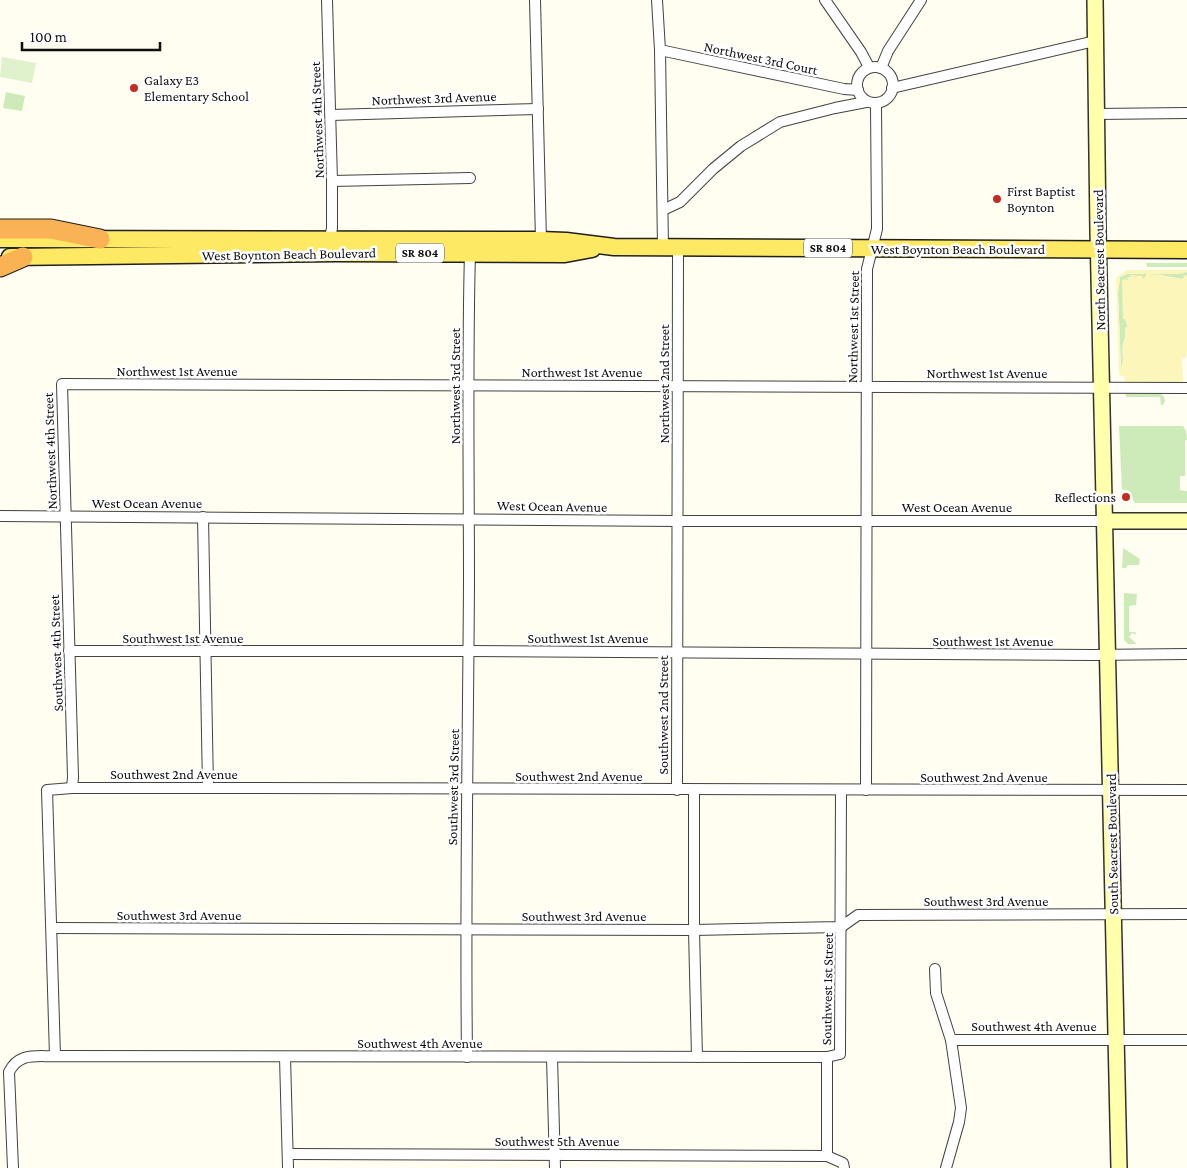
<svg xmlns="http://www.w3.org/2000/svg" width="1187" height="1168" font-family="'Crimson Pro',serif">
	<rect width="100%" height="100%" fill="#fffef1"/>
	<!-- green -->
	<g fill="#cdebb8">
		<path d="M 6,92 L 25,96 L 22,111 L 3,108 Z"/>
		<path d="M 1146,263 L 1187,263 L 1187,267 L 1147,267 Z"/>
		<path d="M 1171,272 L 1187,272 L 1187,275 L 1182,279 L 1164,276 L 1146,276 L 1143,279 L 1142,277 L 1131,277 L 1128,280 L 1125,319 L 1128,327 L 1125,328 C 1126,335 1125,338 1123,344 C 1121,352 1125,361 1121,369 L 1118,293 L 1120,277 L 1129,273 Z"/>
		<path d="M 1126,393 L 1160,393 L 1164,397 L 1165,401 L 1163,405 L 1161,405 L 1160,397 L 1126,397 Z"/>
		<path d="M 1119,426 L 1183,426 C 1186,430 1187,434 1187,440 L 1185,440 L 1185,476 L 1180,476 L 1180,490 L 1187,491 L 1187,503 L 1135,503 C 1129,497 1137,490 1122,490 Z"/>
		<path d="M 1123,548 L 1140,559 L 1139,565 L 1128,565 L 1126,568 L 1122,568 Z"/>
		<path d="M 1124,593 L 1137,594 L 1136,605 L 1129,606 L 1129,632 L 1135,632 L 1137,635 L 1132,633 L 1129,637 L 1137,644 L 1128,644 L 1124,640 Z"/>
	</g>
	<!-- sand -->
	<path fill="#fcf6bb" d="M 1127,270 L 1187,270 L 1187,272 L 1180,274 L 1125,274 L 1120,277 L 1118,293 L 1121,367 C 1125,360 1122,353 1123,345 C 1125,339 1126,335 1125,328 L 1128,326 L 1125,319 L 1123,319 L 1122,281 L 1125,279 L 1128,280 L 1127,277 L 1131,277 L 1130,275 L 1142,276 L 1143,279 L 1147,274 L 1164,275 L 1166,277 L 1182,279 L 1185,278 L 1184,276 L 1187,275 L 1187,352 L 1186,358 L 1182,358 L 1183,383 L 1125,383 L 1125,378 L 1119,374 L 1116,278 Z"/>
	<!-- pitch -->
	<path fill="#e0f2cb" d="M 2,57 L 36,63 L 32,83 L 0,77 Z"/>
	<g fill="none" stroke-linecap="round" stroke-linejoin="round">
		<!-- street casing -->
		<g stroke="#424242" stroke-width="12">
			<g id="street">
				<path d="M 327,0 L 332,181 L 332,228 L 330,238"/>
				<path d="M 535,0 L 541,240"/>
				<path d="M 657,0 L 660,50 L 663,247"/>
				<path d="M 825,0 L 861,52 L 869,67"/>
				<path d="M 660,50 L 844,89 L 858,90"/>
				<circle cx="875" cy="85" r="18"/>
				<path d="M 881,68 L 888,51 L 921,0"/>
				<path d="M 892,88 L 1095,41"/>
				<path d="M 1096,114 L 1187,113"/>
				<path d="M 331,115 L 538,109"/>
				<path d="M 332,181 L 470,178"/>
				<path d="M 663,210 L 680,202 L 713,169 L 741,146 L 780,122 L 835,108 L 866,102"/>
				<path d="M 0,516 L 677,521 L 1105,521"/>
				<path d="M 203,517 L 208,788"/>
				<path d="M 69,651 L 468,651 L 1092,655 L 1187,654"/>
				<path d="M 72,788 L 73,777 L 62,384 L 1187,388"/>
				<path d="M 677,790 L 678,247"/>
				<path d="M 694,790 L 694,930 L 697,1057"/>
				<path d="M 841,790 L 840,1054 L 827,1057 L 827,1156 L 843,1163 L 844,1168"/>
				<path d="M 866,790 L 867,269 L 877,229 L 876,105"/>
				<path d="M 52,928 L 694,930 L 841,927 L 858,915 L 1187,914"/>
				<path d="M 935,969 L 936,993 L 951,1040 L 961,1108 L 959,1122 L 946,1168"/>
				<path d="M 951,1040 L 1187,1040"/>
				<path d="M 55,1056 L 47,790 L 72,788 L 208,788 L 1187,790"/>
				<path d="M 285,1057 L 288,1168"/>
				<path d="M 467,1057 C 465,899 468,742 469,584 C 469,474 467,363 470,253"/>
				<path d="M 552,1057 L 555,1168"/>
				<path d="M 288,1154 L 827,1156"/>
				<path d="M 13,1168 L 9,1072 C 19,1052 36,1057 55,1056 L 827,1057"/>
			</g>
		</g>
		<!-- secondary casing -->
		<g stroke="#313131" stroke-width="18">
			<g id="secondary">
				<path d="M 1095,0 L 1098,232 L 1119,1168"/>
				<path d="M 1105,521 L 1187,521"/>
			</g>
		</g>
		<!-- primary casing -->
		<g stroke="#202020" stroke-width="19">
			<g id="primary">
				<path d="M 0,239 L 541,240 L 566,241 L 614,247 L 1187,250"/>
				<path d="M 10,257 L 336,253 L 565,254 L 592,249"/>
			</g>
		</g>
		<!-- highway casing -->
		<g stroke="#202020" stroke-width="21">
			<g id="highway">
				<path d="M 0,229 L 51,229 L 100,239"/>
				<path d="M 0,267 L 23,257"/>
			</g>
		</g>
		<!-- street -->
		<use href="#street" stroke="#fff" stroke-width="10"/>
		<!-- secondary -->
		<use href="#secondary" stroke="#ffffac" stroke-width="15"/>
		<!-- primary -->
		<use href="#primary" stroke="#fde963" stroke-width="16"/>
		<!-- highway -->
		<use href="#highway" stroke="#f9b355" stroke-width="19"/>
	</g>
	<!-- markers -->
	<g fill="#c52c21" stroke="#fff" stroke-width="2">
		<circle cx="134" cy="88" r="5"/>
		<circle cx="997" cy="199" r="5"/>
		<circle cx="1126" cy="497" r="5"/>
	</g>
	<g text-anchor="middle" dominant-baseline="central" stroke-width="5" stroke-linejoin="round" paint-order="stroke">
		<!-- shield labels -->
		<g fill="#fff" stroke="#575757" stroke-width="1">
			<rect x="804" y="238.5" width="48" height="19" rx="4"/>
			<rect x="396" y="243.5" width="48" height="19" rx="4"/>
		</g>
		<g font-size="12" font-weight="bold" fill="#0f0f0f">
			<text x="828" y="248">SR 804</text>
			<text x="420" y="253">SR 804</text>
		</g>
		<!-- street labels -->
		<g font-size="14" fill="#0f0f0f" stroke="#fff">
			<text transform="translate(761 58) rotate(12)">Northwest 3rd Court</text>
			<text transform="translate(434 98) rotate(-2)">Northwest 3rd Avenue</text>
			<text transform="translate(317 120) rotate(-92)">Northwest 4th Street</text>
			<text x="958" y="249">West Boynton Beach Boulevard</text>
			<text transform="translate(289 254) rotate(-1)">West Boynton Beach Boulevard</text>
			<text transform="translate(1099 260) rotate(-91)">North Seacrest Boulevard</text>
			<text transform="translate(853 327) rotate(-89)">Northwest 1st Street</text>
			<text x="177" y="371">Northwest 1st Avenue</text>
			<text x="582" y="372">Northwest 1st Avenue</text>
			<text x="987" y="373">Northwest 1st Avenue</text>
			<text transform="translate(664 384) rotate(-90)">Northwest 2nd Street</text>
			<text transform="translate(455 386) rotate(-90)">Northwest 3rd Street</text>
			<text transform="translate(50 451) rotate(-92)">Northwest 4th Street</text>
			<text x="147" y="503">West Ocean Avenue</text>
			<text transform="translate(552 506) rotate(1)">West Ocean Avenue</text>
			<text x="957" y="507">West Ocean Avenue</text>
			<text x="183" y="638">Southwest 1st Avenue</text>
			<text x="588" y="638">Southwest 1st Avenue</text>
			<text x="993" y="641">Southwest 1st Avenue</text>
			<text transform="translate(56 653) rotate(-92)">Southwest 4th Street</text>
			<text transform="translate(663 715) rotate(-90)">Southwest 2nd Street</text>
			<text x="174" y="774">Southwest 2nd Avenue</text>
			<text x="579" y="776">Southwest 2nd Avenue</text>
			<text x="984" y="777">Southwest 2nd Avenue</text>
			<text transform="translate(453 787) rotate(-89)">Southwest 3rd Street</text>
			<text transform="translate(1112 844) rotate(-91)">South Seacrest Boulevard</text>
			<text x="986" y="901">Southwest 3rd Avenue</text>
			<text x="179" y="915">Southwest 3rd Avenue</text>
			<text x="584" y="916">Southwest 3rd Avenue</text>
			<text transform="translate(827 989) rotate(-89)">Southwest 1st Street</text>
			<text x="1034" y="1026">Southwest 4th Avenue</text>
			<text x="420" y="1043">Southwest 4th Avenue</text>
			<text x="557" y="1141">Southwest 5th Avenue</text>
		</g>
		<!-- poi labels -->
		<g font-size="14" fill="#0f0f0f" stroke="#fff" text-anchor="start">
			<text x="144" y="80">Galaxy E3<tspan x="144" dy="16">Elementary School</tspan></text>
			<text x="1007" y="191">First Baptist<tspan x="1007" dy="16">Boynton</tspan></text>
			<text x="1116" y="497" text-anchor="end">Reflections</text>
		</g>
	</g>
	<!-- scale -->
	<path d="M22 42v8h138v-8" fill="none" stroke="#0f0f0f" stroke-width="2.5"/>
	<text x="30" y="42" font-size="15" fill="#0f0f0f" stroke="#ffffff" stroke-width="4" paint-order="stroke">100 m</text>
</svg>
